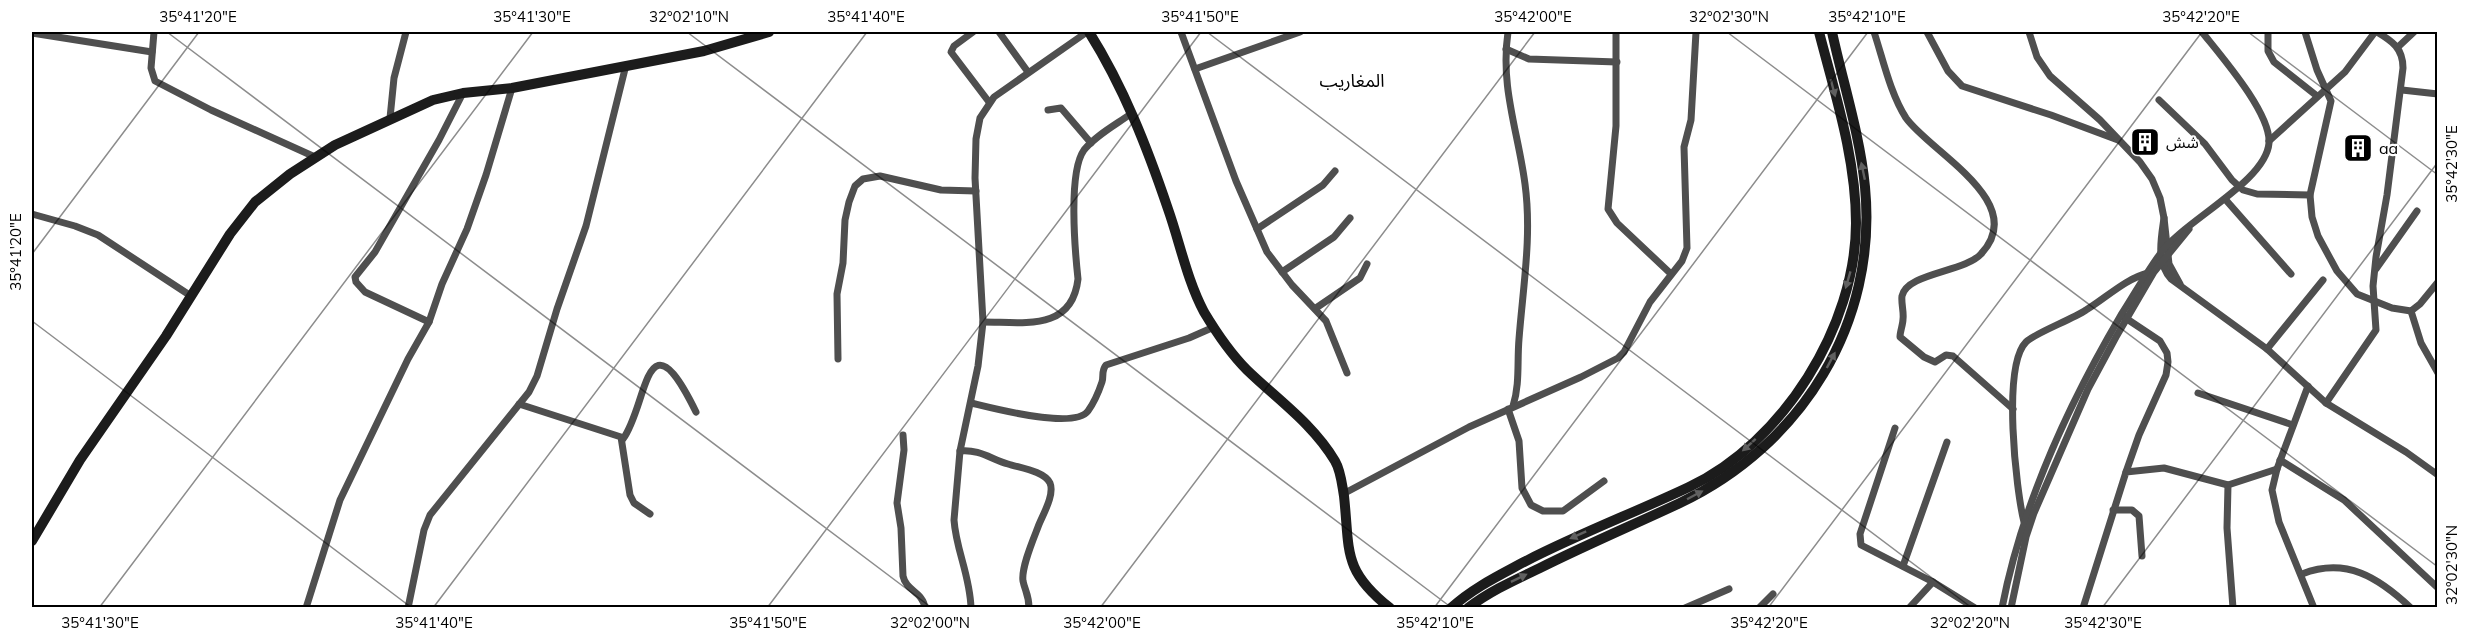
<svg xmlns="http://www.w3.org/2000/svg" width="2469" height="639" font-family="Mulish,'Noto Sans Arabic',sans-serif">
	<rect width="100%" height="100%" fill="#fff"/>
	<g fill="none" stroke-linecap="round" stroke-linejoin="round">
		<!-- street -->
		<g stroke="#4f4f4f" stroke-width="7">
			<path d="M 154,32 L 151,68 L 155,81 L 211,110 L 315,157"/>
			<path d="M 973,32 L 954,46 L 951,52 L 989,102"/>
			<path d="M 999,32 L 1028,72"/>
			<path d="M 1181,32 L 1236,181 L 1267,252 L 1292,285 L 1326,321 L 1347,373"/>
			<path d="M 1508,32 C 1500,87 1518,131 1525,184 C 1532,236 1523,287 1519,339 C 1517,362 1520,384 1513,406"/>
			<path d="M 1616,32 L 1616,126 L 1608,209 L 1617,223 L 1670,273"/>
			<path d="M 1874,32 C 1883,59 1890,93 1906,118 C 1930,152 2030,202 1981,254 C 1965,272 1907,273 1902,296 C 1901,303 1904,312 1903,319 C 1903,325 1900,331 1900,337 L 1924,357 L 1935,362 L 1946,355 L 1953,356 L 2013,409"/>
			<path d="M 1927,32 L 1948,71 L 1962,86 L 2051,115 L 2118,140"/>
			<path d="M 2029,32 L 2037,57 L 2050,76 L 2100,120 L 2140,162 L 2152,179 L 2160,198 L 2164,218 L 2169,264 L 2180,284"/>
			<path d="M 2268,32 L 2268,51 L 2274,62 L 2317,96"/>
			<path d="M 2305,32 L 2317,70 L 2331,101 L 2310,195 L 2312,217 L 2318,236 L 2337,271 L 2357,294 L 2392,308 L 2411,311 L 2420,304 L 2438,282"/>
			<path d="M 32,33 L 152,52"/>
			<path d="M 2398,47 L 2414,32"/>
			<path d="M 1506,49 L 1529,59 L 1617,62"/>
			<path d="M 1195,69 L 1300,32"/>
			<path d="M 2402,90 L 2438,94"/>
			<path d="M 2159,100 L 2205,144 L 2232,180 L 2243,190 L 2257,194 L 2310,195"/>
			<path d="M 1048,110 L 1061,108 L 1091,143"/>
			<path d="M 390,118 L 394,78 L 406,32"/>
			<path d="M 2269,141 L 2345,72 L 2375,32"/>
			<path d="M 2225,199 L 2291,274"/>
			<path d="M 32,214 L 75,226 L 98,235 L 191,296"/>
			<path d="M 2164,218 C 2161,239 2156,262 2171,279 L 2267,349 L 2326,403 L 2406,452 L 2438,475"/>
			<path d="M 1257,229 L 1323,185 L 1335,171"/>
			<path d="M 2376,269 L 2417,211"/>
			<path d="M 1282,272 L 1334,237 L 1350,218"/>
			<path d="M 1316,308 L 1360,278 L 1367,264"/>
			<path d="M 2411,311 L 2421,343 L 2438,373"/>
			<path d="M 2124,317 L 2160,341 L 2167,353 L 2168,362 L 2166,375 L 2139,435 L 2126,472"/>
			<path d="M 429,322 L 365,292 L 356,282 L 355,277 L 375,252 L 439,140 L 463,93"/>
			<path d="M 983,322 C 1023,322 1072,332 1078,279 C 1075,251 1068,172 1084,150 C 1096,135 1117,124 1132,113"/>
			<path d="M 2267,349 L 2323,280"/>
			<path d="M 838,359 L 837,294 L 843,263 L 845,220 L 849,202 L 855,186 L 863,179 L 880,176 L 941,190 L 976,191"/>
			<path d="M 2308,386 L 2277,469 L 2272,490 L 2279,522 L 2314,608"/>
			<path d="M 2198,393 L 2293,425"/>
			<path d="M 971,403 C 992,408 1074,430 1088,411 C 1093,404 1099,391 1102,382 C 1104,376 1101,371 1106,365 L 1189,338 L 1214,327"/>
			<path d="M 2326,403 L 2376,330 L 2373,286 L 2376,257 L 2387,195 L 2403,68 C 2403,48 2392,41 2377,32"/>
			<path d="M 519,404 L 621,437 L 630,495 L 634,503 L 650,514"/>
			<path d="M 1508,409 L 1519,441 L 1522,488 L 1531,505 L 1543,511 L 1563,511 L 1604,481"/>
			<path d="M 1895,428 L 1860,534 L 1861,545 L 1933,582 L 1975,608"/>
			<path d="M 903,435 L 904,450 L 897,503 L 901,528 L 903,576 C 906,591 923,592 925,608"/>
			<path d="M 623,439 C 648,405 645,308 696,412"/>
			<path d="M 960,451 C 979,449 991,459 1008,464 C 1020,468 1044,471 1050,483 C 1055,495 1042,516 1038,527 C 1033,540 1021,568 1023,581 C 1025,591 1029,595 1029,608"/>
			<path d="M 2280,460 L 2344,500 L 2438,588"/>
			<path d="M 1343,494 L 1469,427 L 1581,377 L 1618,358 L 1624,352 L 1650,302 L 1682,261 L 1687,248 L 1684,147 L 1691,120 L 1696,32"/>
			<path d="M 2113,510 L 2132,510 L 2139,516 L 2142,556"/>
			<path d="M 2024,522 C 2016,490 2002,366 2026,342 C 2035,333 2071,320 2086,310 C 2106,298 2125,279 2148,273"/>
			<path d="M 1903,566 L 1947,442"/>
			<path d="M 2302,574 C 2346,557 2378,577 2411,608"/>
			<path d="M 306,608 L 340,500 L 408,359 L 429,322 L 442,284 L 467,229 L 486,175 L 512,88"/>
			<path d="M 408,608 L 424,530 L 430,515 L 529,392 L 537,376 L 557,309 L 586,226 L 626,65"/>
			<path d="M 971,608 C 970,575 956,550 954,520 L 960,451 L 978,366 L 983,322 L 975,178 L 976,139 L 980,118 L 994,97 L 1087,32"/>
			<path d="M 1685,608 L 1729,589"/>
			<path d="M 1759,608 L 1773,594"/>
			<path d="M 1909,608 L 1933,582"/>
			<path d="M 2002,608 C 2022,504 2068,405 2121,315 C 2134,295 2146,273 2160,254 C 2183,221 2266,182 2269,143 C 2271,113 2221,56 2202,32"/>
			<path d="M 2011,608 L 2026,537 L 2034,513 L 2088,389 L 2116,337 L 2154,272 L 2189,229"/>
			<path d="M 2083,608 L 2126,472 L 2164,468 L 2228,485"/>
			<path d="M 2233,608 L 2227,528 L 2228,485 L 2277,469"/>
		</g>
		<!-- secondary -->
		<g stroke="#1c1c1c" stroke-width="10">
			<path d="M 1089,32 C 1124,88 1147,147 1168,209 C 1180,243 1187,280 1204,312 C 1216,332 1231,354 1247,370 C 1278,400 1312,423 1335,461 C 1341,471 1342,485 1344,496 C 1350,551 1342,570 1390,608"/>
			<path d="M 32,541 L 80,460 L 166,336 L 230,234 L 255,202 L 290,174 L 335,145 L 433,100 L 463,93 L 512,88 L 704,51 L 769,32"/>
			<path d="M 1451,608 C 1473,588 1498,576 1524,562 C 1578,534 1634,513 1689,487 C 1783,443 1856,326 1856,223 C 1856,158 1835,94 1819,32"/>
			<path d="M 1468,608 C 1490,591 1515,580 1540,568 C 1586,545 1633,525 1680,503 C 1802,445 1878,323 1865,187 C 1860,135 1843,83 1832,32"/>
		</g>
	</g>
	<!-- one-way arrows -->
	<defs><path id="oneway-solid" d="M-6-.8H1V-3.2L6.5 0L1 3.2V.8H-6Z" transform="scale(1.5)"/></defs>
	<g fill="#606060">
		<use href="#oneway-solid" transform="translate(1833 88) rotate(75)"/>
		<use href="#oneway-solid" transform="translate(1863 171) rotate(-102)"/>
		<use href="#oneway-solid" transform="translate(1848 280) rotate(106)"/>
		<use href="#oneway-solid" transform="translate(1831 360) rotate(-62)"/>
		<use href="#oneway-solid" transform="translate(1749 445) rotate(138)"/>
		<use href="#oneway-solid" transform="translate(1695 495) rotate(-28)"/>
		<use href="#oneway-solid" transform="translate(1578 535) rotate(156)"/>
		<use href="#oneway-solid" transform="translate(1519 578) rotate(-26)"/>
	</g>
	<!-- ticks -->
	<path fill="none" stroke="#000" stroke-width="1.5" stroke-opacity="0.45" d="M 167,32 L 932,608M 687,32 L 1452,608M 1207,32 L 1972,608M 1727,32 L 2438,567M 2248,32 L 2438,175M 32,254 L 199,32M 32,321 L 412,608M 99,608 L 533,32M 433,608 L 867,32M 767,608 L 1201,32M 1100,608 L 1535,32M 1434,608 L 1868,32M 1768,608 L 2202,32M 2102,608 L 2438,162M 2436,608 L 2438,605"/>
	<!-- icons -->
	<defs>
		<g id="building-square" transform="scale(1.5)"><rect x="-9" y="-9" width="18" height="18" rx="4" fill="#000" stroke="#fff"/><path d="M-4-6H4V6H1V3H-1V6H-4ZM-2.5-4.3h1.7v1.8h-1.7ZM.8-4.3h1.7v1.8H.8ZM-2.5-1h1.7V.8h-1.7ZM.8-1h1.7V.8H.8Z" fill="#fff"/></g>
	</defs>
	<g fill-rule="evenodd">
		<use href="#building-square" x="2145" y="142"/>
		<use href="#building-square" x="2358" y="148"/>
	</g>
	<g text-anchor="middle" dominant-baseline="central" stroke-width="4.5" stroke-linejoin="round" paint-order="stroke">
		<!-- poi labels -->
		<g font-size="16" fill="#000" stroke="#fff" text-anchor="start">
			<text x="2166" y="142">شش</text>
			<text x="2379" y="148">aa</text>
		</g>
		<!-- neighbourhood labels -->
		<g font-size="18" fill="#000" stroke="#fff">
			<text x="1352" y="80">المغاريب</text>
		</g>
	</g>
	<!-- border -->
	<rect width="2469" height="639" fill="none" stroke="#ffffff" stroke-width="66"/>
	<rect x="33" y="33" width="2403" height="573" fill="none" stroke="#000" stroke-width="2"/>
	<g font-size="15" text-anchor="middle" fill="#000">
		<text x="198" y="22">35°41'20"E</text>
		<text x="532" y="22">35°41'30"E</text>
		<text x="689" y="22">32°02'10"N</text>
		<text x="866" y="22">35°41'40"E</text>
		<text x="1200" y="22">35°41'50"E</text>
		<text x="1533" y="22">35°42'00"E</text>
		<text x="1729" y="22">32°02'30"N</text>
		<text x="1867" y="22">35°42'10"E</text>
		<text x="2201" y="22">35°42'20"E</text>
		<text transform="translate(2452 164) rotate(-90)" y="5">35°42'30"E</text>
		<text transform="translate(16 252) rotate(-90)" y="5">35°41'20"E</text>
		<text transform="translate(2452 565) rotate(-90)" y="5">32°02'30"N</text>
		<text x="100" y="628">35°41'30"E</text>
		<text x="434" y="628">35°41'40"E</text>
		<text x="768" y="628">35°41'50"E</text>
		<text x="930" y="628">32°02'00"N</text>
		<text x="1102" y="628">35°42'00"E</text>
		<text x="1435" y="628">35°42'10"E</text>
		<text x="1769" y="628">35°42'20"E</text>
		<text x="1970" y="628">32°02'20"N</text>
		<text x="2103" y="628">35°42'30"E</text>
	</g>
</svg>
